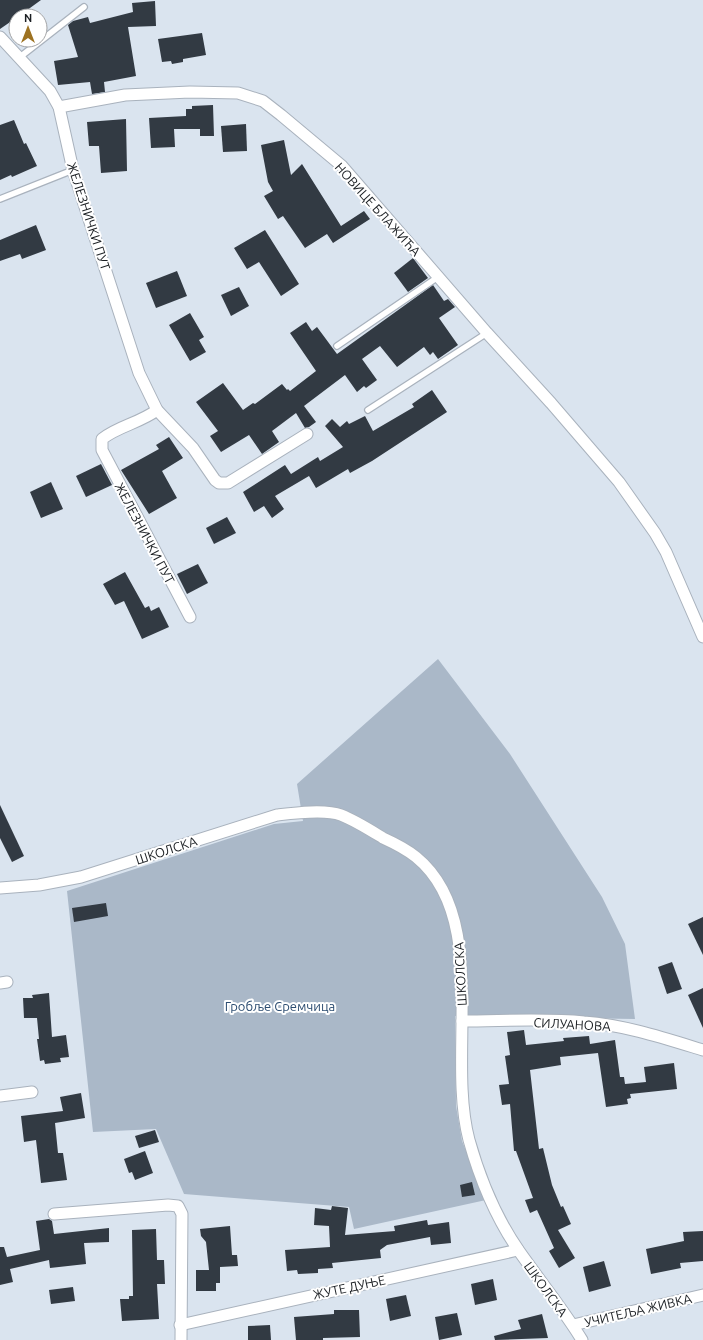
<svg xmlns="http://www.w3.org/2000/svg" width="703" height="1340" font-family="Ubuntu,sans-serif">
	<rect width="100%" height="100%" fill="#dae4ef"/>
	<!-- green -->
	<path fill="#aab8c8" d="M 438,659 L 510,754 L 602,897 L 625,944 L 635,1019 L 455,1016 L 456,1106 L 462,1141 L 486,1200 L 354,1229 L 349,1207 L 184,1194 L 156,1129 L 93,1132 L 67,891 L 274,824 L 303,821 L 297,784 Z"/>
	<!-- building -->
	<g fill="#323a43">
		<path d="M 0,0 L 41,0 L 19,16 L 16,16 L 16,18 L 0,29 Z"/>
		<path d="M 155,1 L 156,26 L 128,27 L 136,76 L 104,82 L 105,92 L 92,94 L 90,82 L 58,85 L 54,61 L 78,57 L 68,25 L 73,21 L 88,17 L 90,23 L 133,12 L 132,3 Z"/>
		<path d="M 202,33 L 206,55 L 183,59 L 183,62 L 172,64 L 171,61 L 162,62 L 158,39 Z"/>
		<path d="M 213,105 L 214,136 L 200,136 L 200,129 L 174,129 L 175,147 L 151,148 L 149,118 L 186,116 L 186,109 L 192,109 L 192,106 Z"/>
		<path d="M 126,119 L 127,171 L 101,173 L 99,146 L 89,146 L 87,122 Z"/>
		<path d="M 14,120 L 24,144 L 26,143 L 37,166 L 12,177 L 11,175 L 0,180 L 0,125 Z"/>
		<path d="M 246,124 L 247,151 L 223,152 L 221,126 Z"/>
		<path d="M 284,140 L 291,175 L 302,164 L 341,226 L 364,211 L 370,219 L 333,243 L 327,234 L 305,248 L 283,216 L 278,219 L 264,196 L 273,191 L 268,182 L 261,145 Z"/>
		<path d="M 36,225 L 46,250 L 22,259 L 20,254 L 0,261 L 0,240 Z"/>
		<path d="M 265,230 L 299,284 L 281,296 L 259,262 L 247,269 L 234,248 Z"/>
		<path d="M 413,258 L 428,278 L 408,292 L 394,273 Z"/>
		<path d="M 177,271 L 187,296 L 156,308 L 146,283 Z"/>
		<path d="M 433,285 L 444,301 L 448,299 L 455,307 L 439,318 L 458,345 L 438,359 L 433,352 L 430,355 L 424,347 L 397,367 L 380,346 L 362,359 L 377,380 L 366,388 L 364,386 L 357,392 L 345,375 L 304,406 L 316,422 L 309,427 L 305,428 L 296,413 L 272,431 L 279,442 L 262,454 L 249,435 L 221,452 L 210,436 L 218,431 L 196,402 L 223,383 L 243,410 L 253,403 L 255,404 L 282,384 L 287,390 L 288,389 L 290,391 L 316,371 L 290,333 L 306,322 L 312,331 L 317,327 L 337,354 Z"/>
		<path d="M 239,287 L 249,306 L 231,316 L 221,295 Z"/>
		<path d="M 190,313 L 204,337 L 199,340 L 206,352 L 190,361 L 169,325 Z"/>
		<path d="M 432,390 L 447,412 L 372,461 L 350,473 L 348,469 L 316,488 L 309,476 L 275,496 L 284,509 L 272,518 L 264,506 L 254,512 L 243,492 L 285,465 L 291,474 L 318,457 L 320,461 L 343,447 L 325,426 L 332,419 L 340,427 L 347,421 L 349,424 L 365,416 L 373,431 L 414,407 L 412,404 Z"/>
		<path d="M 169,437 L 183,458 L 162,471 L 177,498 L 149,514 L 121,470 L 159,449 L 156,445 Z"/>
		<path d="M 101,464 L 112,485 L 86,497 L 76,476 Z"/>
		<path d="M 51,482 L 63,509 L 41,518 L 30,492 Z"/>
		<path d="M 227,517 L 236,533 L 214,544 L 206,528 Z"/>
		<path d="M 198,564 L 208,583 L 187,594 L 177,574 Z"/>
		<path d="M 125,572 L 145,608 L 149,606 L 151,611 L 159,607 L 169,627 L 142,639 L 124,601 L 115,605 L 103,584 Z"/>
		<path d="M 0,805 L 24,856 L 12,862 L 0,838 Z"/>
		<path d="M 106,903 L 108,916 L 74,922 L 72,908 Z"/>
		<path d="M 703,917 L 703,955 L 688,924 Z"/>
		<path d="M 672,962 L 682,989 L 667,994 L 658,967 Z"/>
		<path d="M 703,988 L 703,1028 L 688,995 Z"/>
		<path d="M 49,993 L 52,1037 L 66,1035 L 69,1057 L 60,1058 L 61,1062 L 45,1064 L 44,1060 L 40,1061 L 37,1039 L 39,1039 L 37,1018 L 24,1018 L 23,998 L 33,998 L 32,995 Z"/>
		<path d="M 524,1030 L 526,1045 L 564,1041 L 563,1038 L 589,1036 L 590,1044 L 615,1040 L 620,1077 L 624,1077 L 625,1084 L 646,1082 L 644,1067 L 674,1063 L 677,1089 L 630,1094 L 631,1098 L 627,1099 L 628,1104 L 606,1107 L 598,1053 L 560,1057 L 561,1065 L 530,1070 L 539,1149 L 543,1148 L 552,1185 L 561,1207 L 563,1206 L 571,1224 L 558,1230 L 575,1258 L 559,1268 L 549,1251 L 554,1248 L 537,1210 L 530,1213 L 525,1200 L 533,1198 L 516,1151 L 514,1151 L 510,1104 L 502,1105 L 499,1085 L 509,1084 L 505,1056 L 510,1055 L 507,1032 Z"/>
		<path d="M 81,1093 L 85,1118 L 55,1123 L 58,1153 L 63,1153 L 67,1180 L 41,1183 L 36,1140 L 24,1142 L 21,1116 L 63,1111 L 60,1097 Z"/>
		<path d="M 155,1130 L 159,1142 L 139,1148 L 135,1136 Z"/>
		<path d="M 145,1151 L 153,1173 L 135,1180 L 132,1172 L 129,1173 L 124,1159 Z"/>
		<path d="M 472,1182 L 475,1195 L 462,1197 L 460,1185 Z"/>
		<path d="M 332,1206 L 348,1208 L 345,1235 L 395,1231 L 394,1226 L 427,1220 L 428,1225 L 449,1222 L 451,1243 L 431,1245 L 430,1237 L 387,1245 L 380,1250 L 381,1258 L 332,1263 L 333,1268 L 318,1269 L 318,1273 L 298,1274 L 297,1270 L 287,1271 L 285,1250 L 330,1247 L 329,1226 L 314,1225 L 315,1208 L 331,1210 Z"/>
		<path d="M 49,1219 L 52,1221 L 54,1234 L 109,1228 L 109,1242 L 84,1243 L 86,1264 L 50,1268 L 49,1260 L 10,1269 L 13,1282 L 0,1285 L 0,1247 L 4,1247 L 7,1257 L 40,1250 L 36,1221 Z"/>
		<path d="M 230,1226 L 232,1255 L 237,1255 L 238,1266 L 220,1267 L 220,1283 L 216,1283 L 216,1291 L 196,1291 L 196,1270 L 209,1270 L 206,1242 L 201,1236 L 200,1229 Z"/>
		<path d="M 156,1229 L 157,1260 L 164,1260 L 165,1284 L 157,1284 L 159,1319 L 122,1321 L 120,1299 L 129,1299 L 129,1296 L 133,1296 L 132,1230 Z"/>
		<path d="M 703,1231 L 703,1261 L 680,1263 L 681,1268 L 651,1274 L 646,1249 L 684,1241 L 683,1232 Z"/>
		<path d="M 604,1261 L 611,1286 L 589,1292 L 583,1267 Z"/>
		<path d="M 493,1279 L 497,1300 L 475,1305 L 471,1284 Z"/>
		<path d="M 73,1287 L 75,1301 L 51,1304 L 49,1290 Z"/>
		<path d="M 406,1295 L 411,1316 L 390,1321 L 386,1299 Z"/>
		<path d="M 334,1310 L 359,1310 L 360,1337 L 323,1338 L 323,1340 L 296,1340 L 294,1317 L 334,1314 Z"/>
		<path d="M 457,1313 L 462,1335 L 439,1340 L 435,1317 Z"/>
		<path d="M 542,1314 L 548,1338 L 495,1340 L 494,1336 L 521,1329 L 518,1320 Z"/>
		<path d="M 270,1325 L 271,1340 L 248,1340 L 248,1326 Z"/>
	</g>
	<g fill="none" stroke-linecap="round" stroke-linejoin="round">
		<!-- lane casing -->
		<g stroke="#a9b2bd" stroke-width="8">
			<g id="lane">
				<path d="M 20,57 L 84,7"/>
				<path d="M 0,199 L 73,170"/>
				<path d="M 337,346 L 438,277"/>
				<path d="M 368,410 L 487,333"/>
			</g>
		</g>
		<!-- street casing -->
		<g stroke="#a9b2bd" stroke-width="13">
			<g id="street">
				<path d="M 0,37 L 50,91 L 59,107 L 73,170 L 139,373 L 157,410 L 193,448 L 215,480 L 219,483 L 228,483 L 307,434"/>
				<path d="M 59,107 L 125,95 L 190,92 L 238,93 L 263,101 L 281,115 L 342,166 L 487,333 L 551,403 L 619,482 L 655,533 L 666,552 L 703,637"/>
				<path d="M 157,410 C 140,423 118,426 102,439 L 102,450 L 190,617"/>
				<path d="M 0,888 L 39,885 L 81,877 L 277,815 C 294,813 325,809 341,815 C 356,821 370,830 383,838 C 394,843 406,849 416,857 C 491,918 446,1055 469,1140 C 480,1179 496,1218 519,1251 C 540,1281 563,1309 582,1340"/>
				<path d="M 0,983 L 7,982"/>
				<path d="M 462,1021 C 502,1021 544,1018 584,1022 C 625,1025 664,1038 703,1050"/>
				<path d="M 0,1096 L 32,1092"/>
				<path d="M 54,1214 L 168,1205 L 178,1206 L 182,1214 L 181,1340"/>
				<path d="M 180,1325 L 518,1250"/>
				<path d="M 573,1325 L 703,1295"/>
			</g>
		</g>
		<!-- lane -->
		<use href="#lane" stroke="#fff" stroke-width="5.5"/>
		<!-- street -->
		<use href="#street" stroke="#fff" stroke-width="11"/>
	</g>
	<g text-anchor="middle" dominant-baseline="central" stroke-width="4" stroke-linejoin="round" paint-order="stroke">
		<!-- street labels -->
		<g font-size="13" fill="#1b1f23" stroke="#fff">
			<text transform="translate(378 209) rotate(48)">НОВИЦЕ БЛАЖИЋА</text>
			<text transform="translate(89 216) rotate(72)">ЖЕЛЕЗНИЧКИ ПУТ</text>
			<text transform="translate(145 533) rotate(62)">ЖЕЛЕЗНИЧКИ ПУТ</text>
			<text transform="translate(166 850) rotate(-18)">ШКОЛСКА</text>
			<text transform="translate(460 974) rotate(-93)">ШКОЛСКА</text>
			<text transform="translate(572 1024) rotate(3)">СИЛУАНОВА</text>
			<text transform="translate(349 1287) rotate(-12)">ЖУТЕ ДУЊЕ</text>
			<text transform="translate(546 1289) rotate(54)">ШКОЛСКА</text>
			<text transform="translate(638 1310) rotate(-13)">УЧИТЕЉА ЖИВКА</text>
		</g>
		<!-- park labels -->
		<g font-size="13" fill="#2d4d71" stroke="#fff">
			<text x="280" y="1006">Гробље Сремчица</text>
		</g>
	</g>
	<!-- north arrow -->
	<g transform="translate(28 28)"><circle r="19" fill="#ffffff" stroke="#a4a5a7"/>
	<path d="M0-3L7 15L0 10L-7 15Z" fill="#9d7221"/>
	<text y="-6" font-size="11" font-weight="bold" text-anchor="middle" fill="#1b1f23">N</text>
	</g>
</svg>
